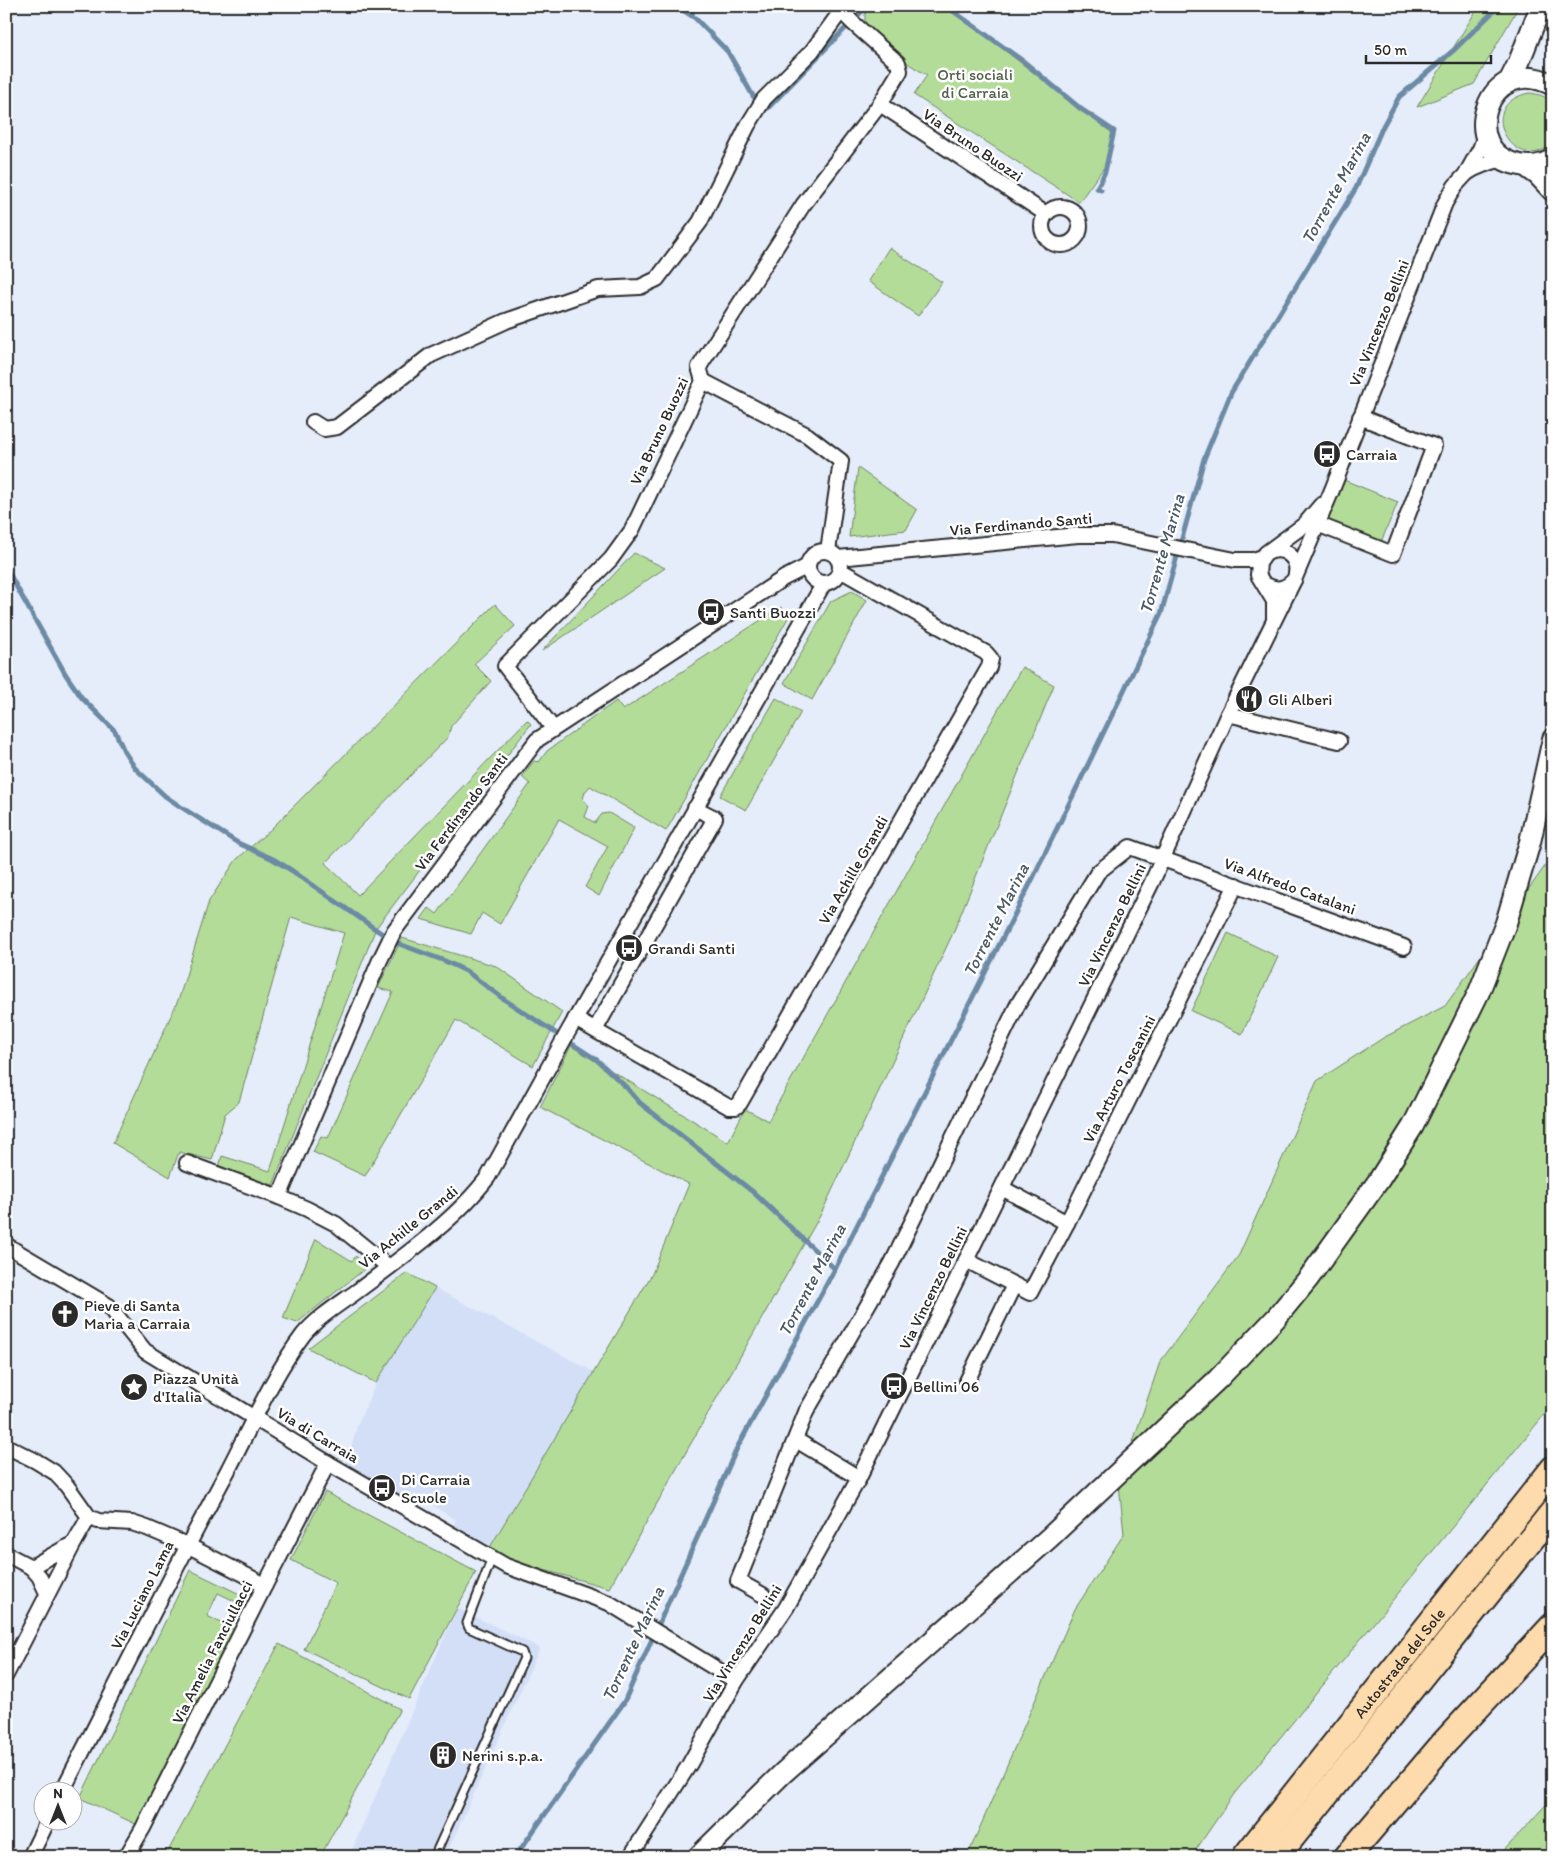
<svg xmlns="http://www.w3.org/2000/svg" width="1559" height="1863" font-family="Itim,sans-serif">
	<rect width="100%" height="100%" fill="#e5ecfa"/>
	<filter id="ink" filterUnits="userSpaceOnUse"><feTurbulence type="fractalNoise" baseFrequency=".02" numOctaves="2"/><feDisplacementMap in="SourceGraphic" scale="10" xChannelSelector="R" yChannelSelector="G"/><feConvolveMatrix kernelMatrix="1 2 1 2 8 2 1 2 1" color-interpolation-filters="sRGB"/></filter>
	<g filter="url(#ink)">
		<!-- built -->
		<g fill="#d3dff7">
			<path d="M 435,1288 L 594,1372 L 490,1547 L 453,1528 L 456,1520 L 415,1494 L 409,1502 L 347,1465 L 357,1426 L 376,1383 Z"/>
			<path d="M 457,1608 L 540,1648 L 445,1857 L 349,1857 Z"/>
		</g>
		<!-- green -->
		<g fill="#b3dc99" stroke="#6f8462">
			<path d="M 870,6 L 947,6 L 1112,133 L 1105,166 L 1079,202 L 914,95 L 927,75 C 903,62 882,44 865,24 L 865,14 Z"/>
			<path d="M 1479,6 L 1519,6 L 1474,84 L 1417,107 Z"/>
			<path d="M 1529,93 C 1539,94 1545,96 1553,103 L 1553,142 C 1520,180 1469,106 1529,93 Z"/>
			<path d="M 889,248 L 942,282 L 918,316 L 868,281 Z"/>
			<path d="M 858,468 L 917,510 L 906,530 L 849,537 Z"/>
			<path d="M 1344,480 L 1398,502 L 1381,542 L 1327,520 Z"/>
			<path d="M 634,553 L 665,568 L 542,651 Z"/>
			<path d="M 852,591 L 867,600 L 812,700 L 784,683 L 831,601 Z"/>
			<path d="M 495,604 L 515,626 L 474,664 L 491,681 L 451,726 L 448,737 L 325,863 L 358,895 L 527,720 L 531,724 L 376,928 L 273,1185 L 219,1167 L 222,1156 L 270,1171 L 344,933 L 291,917 L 239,1102 L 225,1114 L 212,1160 L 179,1152 L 170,1177 L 113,1143 L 179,998 L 209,901 L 236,860 L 270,830 Z"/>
			<path d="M 781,607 L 788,618 L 666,831 L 590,786 L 585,792 L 583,799 L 589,806 L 585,817 L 595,823 L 602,814 L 609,813 L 634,828 L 599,896 L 585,887 L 608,846 L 559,819 L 500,924 L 482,913 L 471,934 L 421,919 L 429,908 L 437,914 L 530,784 L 522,777 L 534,761 L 539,762 L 547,751 L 616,701 L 623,710 Z"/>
			<path d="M 1022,667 L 1054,685 L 953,933 L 821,1214 L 609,1588 L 486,1554 L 652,1274 L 689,1184 L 540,1107 L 571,1046 L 728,1142 L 745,1109 L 768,1121 Z"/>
			<path d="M 776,698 L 801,712 L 746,810 L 720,796 Z"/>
			<path d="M 1553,855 L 1553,1404 L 1234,1794 L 1191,1857 L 967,1857 L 1075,1609 L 1124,1534 L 1119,1483 L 1160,1362 L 1239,1255 L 1317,1081 L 1383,1038 L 1445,1006 Z"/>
			<path d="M 1228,933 L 1278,957 L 1242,1034 L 1191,1011 Z"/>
			<path d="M 402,938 L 496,966 L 562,1012 L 533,1066 L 456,1020 L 365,1176 L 313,1152 L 321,1136 L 328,1138 L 393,992 L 378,988 Z"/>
			<path d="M 316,1239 L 352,1261 L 356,1256 L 366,1268 L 297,1323 L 283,1318 Z"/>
			<path d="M 407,1273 L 435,1288 L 376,1383 L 308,1348 Z"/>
			<path d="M 325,1492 L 476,1572 L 409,1699 L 304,1649 L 336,1583 L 291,1560 Z"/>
			<path d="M 190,1570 L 250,1599 L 247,1607 L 218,1593 L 207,1616 L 236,1630 L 142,1827 L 80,1798 Z"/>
			<path d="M 279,1644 L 400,1709 L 320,1857 L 165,1857 Z"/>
			<path d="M 1553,1797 L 1553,1857 L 1498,1857 Z"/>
		</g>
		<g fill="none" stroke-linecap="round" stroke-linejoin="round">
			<!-- stream -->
			<g stroke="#6c8aa4" stroke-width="5">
				<path d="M 676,6 L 695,18 L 728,52 L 753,96 L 768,108 L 867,6"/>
				<path d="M 946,6 L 1023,61 L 1081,109 L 1114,131 L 1105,172 L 1097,188 L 1101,190"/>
				<path d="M 692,16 L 693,6"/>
				<path d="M 6,568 L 66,675 L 82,698 L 115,731 L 124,751 L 135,768 L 165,796 L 181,807 L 238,843 L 273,859 L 291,870 L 394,942 L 445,961 L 466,971 L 505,1000 L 597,1060 L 627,1088 L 640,1103 L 753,1192 L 835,1269"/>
				<path d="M 515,1857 L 624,1702 L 737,1448 L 835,1269 L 1031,882 L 1161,614 L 1204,459 L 1231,393 L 1356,188 L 1383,126 L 1399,97 L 1455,49 L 1499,6"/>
			</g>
			<!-- lane casing -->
			<g stroke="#2b2b2b" stroke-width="11">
				<path id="lane" d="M 434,1857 L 524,1658 L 522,1652 L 469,1628 L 467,1623 L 492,1558"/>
			</g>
			<!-- street casing -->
			<g stroke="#2b2b2b" stroke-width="18">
				<g id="street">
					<path d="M 880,104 L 1046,214"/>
					<path d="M 1467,173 C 1479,165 1490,162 1504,159"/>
					<circle cx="1061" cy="226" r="19"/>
					<path d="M 703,381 L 807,435 L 841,461 L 828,551"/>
					<path d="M 313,422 L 324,429 L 337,427 L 431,355 L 506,321 L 598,289 L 640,287 L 657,279 L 700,222 L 748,125 L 764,99 L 812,51 L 844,7"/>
					<path d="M 1317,524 L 1393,554 L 1434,446 L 1360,417"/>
					<circle cx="824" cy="567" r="16"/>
					<path d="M 1267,553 C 1283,545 1299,557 1296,574"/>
					<path d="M 838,558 L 1078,535 L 1112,535 L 1235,560 L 1254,560 L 1262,557"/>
					<path d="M 1266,585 C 1277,591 1285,589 1294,580 L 1332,490 L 1445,203 L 1455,186 L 1466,174 L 1480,149 L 1485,135"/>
					<path d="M 1274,618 L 1274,601 L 1258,575 L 1259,563 L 1266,553 L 1304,525 L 1321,505"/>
					<path d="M 1228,714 L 1339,741"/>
					<path d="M 553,728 L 505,666 L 611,559 L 632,530 L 703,381 L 699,367 L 803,205 L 880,104 L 900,71 L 898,63 L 853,23 L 848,18 L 845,6"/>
					<path d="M 575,1019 L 729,1107 L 736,1107 L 740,1103 L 989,667 L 991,659 L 986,653 L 840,570"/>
					<path d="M 595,1030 L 715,818 L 695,808"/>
					<path d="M 187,1163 L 279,1197"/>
					<path d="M 1002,1188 L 1067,1223 L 1236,885"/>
					<path d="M 6,1245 L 109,1306 L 145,1351 L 328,1463 L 506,1566 L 609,1603 L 736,1681"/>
					<path d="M 966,1260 L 1030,1293 L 1067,1223"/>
					<path d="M 389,1267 L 336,1224 L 307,1209 L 279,1197 L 380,960 L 394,931 L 537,740 L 784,578 L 808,566"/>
					<path d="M 967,1381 L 1014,1285"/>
					<path d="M 796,1440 L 859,1478"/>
					<path d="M 6,1446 L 36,1461 L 54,1472 L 67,1486 L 89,1517 L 98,1521 L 132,1523 L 147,1528 L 187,1545 L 265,1585"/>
					<path d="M 6,1554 L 31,1567 L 74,1543"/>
					<path d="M 31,1567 L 39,1576 L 47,1593"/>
					<path d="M 763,1595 L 738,1581 L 806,1412 L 892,1263 L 1017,1006 L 1098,872 L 1130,847 L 1404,947"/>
					<path d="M 6,1675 L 74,1543 L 89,1517"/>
					<path d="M 63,1790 C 117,1684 170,1577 227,1472 C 250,1428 273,1375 303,1335 C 317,1318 338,1305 356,1292 C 400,1259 455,1221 488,1177 L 568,1032 L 824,583"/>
					<path d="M 30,1857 L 48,1820"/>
					<path d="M 126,1857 L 143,1828 L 265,1585 L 328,1463"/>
					<path d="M 630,1857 L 689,1765 L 736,1681 L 786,1608 L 859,1478 L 1152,882 L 1228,714 L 1294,580"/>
				</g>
			</g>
			<!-- secondary casing -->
			<g stroke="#2b2b2b" stroke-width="24">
				<g id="secondary">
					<path d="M 1509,82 L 1519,62 L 1541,6"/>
					<path d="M 1553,85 C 1486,50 1455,154 1520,165 C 1531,167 1543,166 1553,159"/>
					<path d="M 1527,167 L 1538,175 L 1553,191"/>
					<path d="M 698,1857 L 783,1773 L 1049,1538 L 1218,1379 L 1276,1318 L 1308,1279 L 1379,1180 L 1413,1126 L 1479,992 L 1506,923 L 1530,842 L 1553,739"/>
				</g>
			</g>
			<!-- highway casing -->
			<g stroke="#2b2b2b" stroke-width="29">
				<g id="highway">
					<path id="s1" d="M 1245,1857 L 1553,1469"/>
					<path d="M 1276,1857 L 1553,1512"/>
					<path d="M 1347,1857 L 1445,1742 L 1553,1626"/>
				</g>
			</g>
			<!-- lane -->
			<use href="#lane" stroke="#fff" stroke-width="7"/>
			<!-- street -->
			<use href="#street" stroke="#fff" stroke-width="14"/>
			<!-- secondary -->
			<use href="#secondary" stroke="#fff" stroke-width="20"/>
			<!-- highway -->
			<use href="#highway" stroke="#fedbac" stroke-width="25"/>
		</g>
	</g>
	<!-- icons -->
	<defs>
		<g id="bus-disc" transform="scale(1.4375)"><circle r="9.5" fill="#2b2b2b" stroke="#fff"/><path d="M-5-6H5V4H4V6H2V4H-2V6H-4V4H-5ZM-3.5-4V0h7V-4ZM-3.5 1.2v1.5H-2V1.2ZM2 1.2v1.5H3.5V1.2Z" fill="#fff"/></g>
		<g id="restaurant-disc" transform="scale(1.4375)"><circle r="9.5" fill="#2b2b2b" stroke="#fff"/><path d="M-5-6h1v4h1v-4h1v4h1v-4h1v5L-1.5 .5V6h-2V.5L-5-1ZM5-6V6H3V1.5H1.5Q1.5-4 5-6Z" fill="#fff"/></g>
		<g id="church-disc" transform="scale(1.4375)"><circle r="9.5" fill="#2b2b2b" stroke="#fff"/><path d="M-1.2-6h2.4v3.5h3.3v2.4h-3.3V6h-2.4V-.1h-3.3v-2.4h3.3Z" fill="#fff"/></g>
		<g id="sight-disc" transform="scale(1.4375)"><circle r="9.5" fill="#2b2b2b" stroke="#fff"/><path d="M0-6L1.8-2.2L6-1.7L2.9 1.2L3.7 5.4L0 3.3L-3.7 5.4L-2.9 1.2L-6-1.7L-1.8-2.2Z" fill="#fff"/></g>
		<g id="building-disc" transform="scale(1.4375)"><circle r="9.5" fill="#2b2b2b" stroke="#fff"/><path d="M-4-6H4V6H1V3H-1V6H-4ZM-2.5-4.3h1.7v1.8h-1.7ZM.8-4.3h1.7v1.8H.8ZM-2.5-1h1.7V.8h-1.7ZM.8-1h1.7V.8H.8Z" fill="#fff"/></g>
	</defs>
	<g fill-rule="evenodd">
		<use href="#bus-disc" x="1327" y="454"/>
		<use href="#bus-disc" x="711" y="612"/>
		<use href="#restaurant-disc" x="1249" y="699"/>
		<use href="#bus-disc" x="629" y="948"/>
		<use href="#church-disc" x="65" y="1314"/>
		<use href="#bus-disc" x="894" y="1386"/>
		<use href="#sight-disc" x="134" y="1387"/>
		<use href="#bus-disc" x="382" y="1488"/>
		<use href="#building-disc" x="443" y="1755"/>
	</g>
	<g text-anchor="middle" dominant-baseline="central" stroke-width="5" stroke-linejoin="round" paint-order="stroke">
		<!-- park labels -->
		<g font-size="16" fill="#54604c" stroke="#fff">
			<text x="975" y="74">Orti sociali<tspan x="975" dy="18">di Carraia</tspan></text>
		</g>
		<!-- street labels -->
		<g font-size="16" fill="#2b2b2b" stroke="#fff">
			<text transform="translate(973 145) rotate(34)">Via Bruno Buozzi</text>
			<text transform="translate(1379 323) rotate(-68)">Via Vincenzo Bellini</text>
			<text transform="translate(659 431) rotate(-65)">Via Bruno Buozzi</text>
			<text transform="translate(1021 524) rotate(-5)">Via Ferdinando Santi</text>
			<text transform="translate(461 812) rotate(-53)">Via Ferdinando Santi</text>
			<text transform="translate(853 870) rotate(-60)">Via Achille Grandi</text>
			<text transform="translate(1290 886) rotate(20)">Via Alfredo Catalani</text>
			<text transform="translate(1112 925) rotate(-64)">Via Vincenzo Bellini</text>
			<text transform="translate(1119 1079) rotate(-63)">Via Arturo Toscanini</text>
			<text transform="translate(408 1227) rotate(-39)">Via Achille Grandi</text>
			<text transform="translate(933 1288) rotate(-64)">Via Vincenzo Bellini</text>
			<text transform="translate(318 1435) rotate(31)">Via di Carraia</text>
			<text transform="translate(142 1595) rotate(-63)">Via Luciano Lama</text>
			<text transform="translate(742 1643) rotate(-58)">Via Vincenzo Bellini</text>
			<text transform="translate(212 1652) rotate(-63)">Via Amelia Fanciullacci</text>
			<text stroke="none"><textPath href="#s1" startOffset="248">Autostrada del Sole</textPath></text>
		</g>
		<!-- poi labels -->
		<g font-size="16" fill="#2b2b2b" stroke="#fff" text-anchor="start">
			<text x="1346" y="454">Carraia</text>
			<text x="730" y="612">Santi Buozzi</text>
			<text x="1268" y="699">Gli Alberi</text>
			<text x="648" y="948">Grandi Santi</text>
			<text x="84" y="1305">Pieve di Santa<tspan x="84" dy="18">Maria a Carraia</tspan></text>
			<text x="153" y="1378">Piazza Unità<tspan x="153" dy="18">d'Italia</tspan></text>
			<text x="913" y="1386">Bellini 06</text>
			<text x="401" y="1479">Di Carraia<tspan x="401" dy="18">Scuole</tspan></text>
			<text x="462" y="1755">Nerini s.p.a.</text>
		</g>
		<!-- water labels -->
		<g font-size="18" font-style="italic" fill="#4b5a67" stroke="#fff">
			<text transform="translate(1336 188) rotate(-61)">Torrente Marina</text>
			<text transform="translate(1162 554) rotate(-74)">Torrente Marina</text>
			<text transform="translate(996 920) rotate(-63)">Torrente Marina</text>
			<text transform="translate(812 1280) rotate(-62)">Torrente Marina</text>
			<text transform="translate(633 1644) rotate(-65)">Torrente Marina</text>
		</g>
	</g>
	<!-- margin -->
	<rect width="1559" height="1863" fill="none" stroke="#fff" stroke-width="25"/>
	<rect x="12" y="12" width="1534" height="1838" fill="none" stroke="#2b2b2b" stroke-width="2" filter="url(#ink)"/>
	<!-- north arrow -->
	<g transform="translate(58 1806)"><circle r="24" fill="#ffffff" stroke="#aaaaaa"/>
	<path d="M0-4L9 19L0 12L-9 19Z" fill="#2b2b2b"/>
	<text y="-8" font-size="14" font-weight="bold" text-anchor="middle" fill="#2b2b2b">N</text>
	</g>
	<!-- scale -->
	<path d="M1366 55v8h125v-8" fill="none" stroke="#2b2b2b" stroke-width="2.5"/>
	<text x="1374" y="55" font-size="15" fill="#2b2b2b" stroke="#ffffff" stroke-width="4" paint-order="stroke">50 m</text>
</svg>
